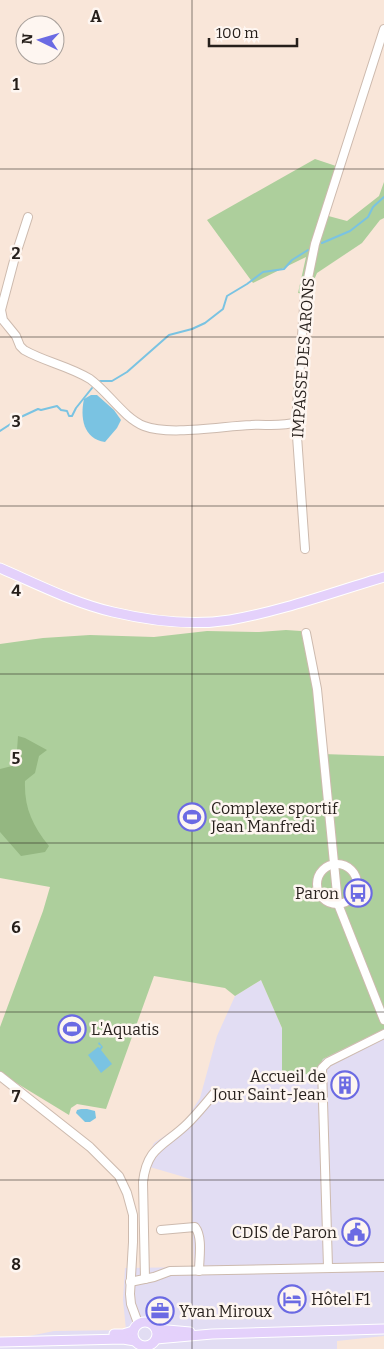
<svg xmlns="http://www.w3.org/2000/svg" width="384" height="1349" font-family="Bitter,serif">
	<rect width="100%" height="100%" fill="#f9e6d9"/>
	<!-- industrial -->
	<path fill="#e2ddf3" d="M 261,980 L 282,1028 L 282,1077 L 384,1029 L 384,1336 L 337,1341 L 337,1349 L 0,1349 L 0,1342 L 54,1331 L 126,1330 L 123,1300 L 125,1268 L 194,1267 L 191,1179 L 143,1165 L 154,1143 L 184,1123 L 200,1098 L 217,1036 L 235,996 Z"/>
	<!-- green -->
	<g fill="#adcf9c">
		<path d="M 315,159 L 336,166 L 321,214 L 347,221 L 379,196 L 384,182 L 384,218 L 380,220 L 362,243 L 317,273 L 308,294 L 298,293 L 306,257 L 253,283 L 207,220 Z"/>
		<path d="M 286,630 L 301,631 L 316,701 L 322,754 L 384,756 L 384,1029 L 323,1059 L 316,1073 L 282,1077 L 282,1028 L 261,980 L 235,996 L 225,988 L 154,976 L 106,1109 L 77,1104 L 71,1108 L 69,1115 L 0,1073 L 0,1027 L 43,911 L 50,887 L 0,878 L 0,644 L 43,638 L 90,635 L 154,637 L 207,631 L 259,632 Z"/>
	</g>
	<!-- forest -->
	<path fill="#94b781" d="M 18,736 L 25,738 L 47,750 L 39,756 L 35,773 L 25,781 C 24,807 32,825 49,846 L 45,852 L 21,856 L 0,832 L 0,769 L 16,765 Z"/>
	<!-- water -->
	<g fill="#7ac3e2">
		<path d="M 91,395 L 97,395 L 114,410 L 121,420 L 117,428 L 105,442 C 83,439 80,417 84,399 Z"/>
		<path d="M 99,1042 L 103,1047 L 101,1050 L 112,1064 L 101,1073 L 88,1055 L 98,1047 L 100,1048 L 101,1046 L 98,1044 Z"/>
		<path d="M 81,1109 L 87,1109 L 95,1111 L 96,1118 L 90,1122 L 85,1122 L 76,1113 L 77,1110 Z"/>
	</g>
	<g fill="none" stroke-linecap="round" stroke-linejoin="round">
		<!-- stream -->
		<g stroke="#7ac3e2" stroke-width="2">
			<path d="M 322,243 L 350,231 L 368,217 L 373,207 L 384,197"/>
			<path d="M 100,381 L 112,381 L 127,372 L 169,335 L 192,329 L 205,323 L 223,309 L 227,296 L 247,284 L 263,272 L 284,269 L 292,260 L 308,250"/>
			<path d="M 0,431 L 23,416 L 38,409 L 41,410 L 57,406 L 61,410 L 67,411 L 69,416 L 72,416 L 76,408 L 92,388"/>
		</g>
		<!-- minor casing -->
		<g stroke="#cdbaae" stroke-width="10">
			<g id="minor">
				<path d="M 28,217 L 15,257 L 1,310 L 3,320 L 16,336 L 20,346 L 24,350 C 45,362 69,366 90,379 C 108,392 124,418 144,426 C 169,436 223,426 251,425 C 265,424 282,427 296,422"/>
				<path d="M 305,549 L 296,422 L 305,293 L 315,244 L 384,29"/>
				<path d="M 306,633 L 317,689 L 338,904 L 384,1020"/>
				<circle cx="337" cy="884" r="20"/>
				<path d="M 0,1076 L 90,1147 L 119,1176 L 127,1193 L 133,1215 L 133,1242 L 130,1294 L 131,1304 L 138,1323"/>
				<path d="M 161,1230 L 195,1227 C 203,1237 199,1259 199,1271"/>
				<path d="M 328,1267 L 322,1068 L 328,1062 L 384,1034"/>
				<path d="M 145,1279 L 143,1182 C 147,1146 165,1146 188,1123 C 198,1113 207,1102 216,1091"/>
				<path d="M 130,1282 L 154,1277 L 170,1271 L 384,1267"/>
			</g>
		</g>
		<!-- major casing -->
		<g stroke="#fff" stroke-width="11">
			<g id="major">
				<path d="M 0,568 C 37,584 74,603 113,612 C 151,621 192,626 230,620 C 282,611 333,592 384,577"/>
				<circle cx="145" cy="1334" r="12"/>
				<path d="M 156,1329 L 190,1332"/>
				<path d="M 114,1334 L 123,1334 L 133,1331"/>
				<path d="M 156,1339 L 212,1334 L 384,1329"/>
				<path d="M 0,1342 L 123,1339 L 135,1341"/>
			</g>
		</g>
		<!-- minor -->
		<use href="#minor" stroke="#fff" stroke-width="8"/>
		<!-- major -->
		<use href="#major" stroke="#e4d1fb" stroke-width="9"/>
	</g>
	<!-- grid -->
	<path fill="none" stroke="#261f1b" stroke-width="1" stroke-opacity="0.55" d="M 192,0 L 192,1349M 0,169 L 384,169M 0,337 L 384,337M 0,506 L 384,506M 0,674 L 384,674M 0,843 L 384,843M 0,1012 L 384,1012M 0,1180 L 384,1180"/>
	<!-- icons -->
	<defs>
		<g id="stadium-ring" transform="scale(1.4375)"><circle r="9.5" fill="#fef6f1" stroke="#6b6ae3" stroke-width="1.5"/><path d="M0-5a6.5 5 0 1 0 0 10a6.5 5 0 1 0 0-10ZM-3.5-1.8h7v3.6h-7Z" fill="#6b6ae3"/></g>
		<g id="bus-ring" transform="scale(1.4375)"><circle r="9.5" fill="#fef6f1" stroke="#6b6ae3" stroke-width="1.5"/><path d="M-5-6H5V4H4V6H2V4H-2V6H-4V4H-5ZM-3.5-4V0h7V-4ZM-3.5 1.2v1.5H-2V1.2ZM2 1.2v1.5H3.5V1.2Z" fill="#6b6ae3"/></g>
		<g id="building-ring" transform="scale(1.4375)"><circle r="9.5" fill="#fef6f1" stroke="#6b6ae3" stroke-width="1.5"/><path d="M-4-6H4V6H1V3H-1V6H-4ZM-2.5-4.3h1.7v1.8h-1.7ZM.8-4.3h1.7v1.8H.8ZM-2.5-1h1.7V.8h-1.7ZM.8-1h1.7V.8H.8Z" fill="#6b6ae3"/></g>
		<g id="civic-ring" transform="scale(1.4375)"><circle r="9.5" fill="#fef6f1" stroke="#6b6ae3" stroke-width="1.5"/><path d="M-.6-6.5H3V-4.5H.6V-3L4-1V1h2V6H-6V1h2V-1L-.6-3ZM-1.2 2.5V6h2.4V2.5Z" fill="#6b6ae3"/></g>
		<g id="hotel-ring" transform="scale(1.4375)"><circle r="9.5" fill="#fef6f1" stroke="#6b6ae3" stroke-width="1.5"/><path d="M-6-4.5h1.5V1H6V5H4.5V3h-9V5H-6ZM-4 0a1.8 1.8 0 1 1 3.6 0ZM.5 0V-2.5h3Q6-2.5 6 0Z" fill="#6b6ae3"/></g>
		<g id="office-ring" transform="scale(1.4375)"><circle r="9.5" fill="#fef6f1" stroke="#6b6ae3" stroke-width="1.5"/><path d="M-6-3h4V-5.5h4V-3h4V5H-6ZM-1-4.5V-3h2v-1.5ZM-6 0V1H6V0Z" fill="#6b6ae3"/></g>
	</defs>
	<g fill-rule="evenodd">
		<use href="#stadium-ring" x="192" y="817"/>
		<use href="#bus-ring" x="358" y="893"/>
		<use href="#stadium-ring" x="72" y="1029"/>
		<use href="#building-ring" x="345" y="1085"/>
		<use href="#civic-ring" x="356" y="1232"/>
		<use href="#hotel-ring" x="292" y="1299"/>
		<use href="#office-ring" x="160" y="1311"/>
	</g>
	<g text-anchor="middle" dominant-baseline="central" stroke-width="5" stroke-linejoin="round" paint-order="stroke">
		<!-- street labels -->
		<g font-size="16" fill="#261f1b" stroke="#fef6f1">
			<text transform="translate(303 358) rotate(-86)">IMPASSE DES ARONS</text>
		</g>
		<!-- poi labels -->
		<g font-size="16" fill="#261f1b" stroke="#fef6f1" text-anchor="start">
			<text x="211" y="808">Complexe sportif<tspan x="211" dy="18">Jean Manfredi</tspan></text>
			<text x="339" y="893" text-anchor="end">Paron</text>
			<text x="91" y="1029">L'Aquatis</text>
			<text x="326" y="1076" text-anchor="end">Accueil de<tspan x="326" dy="18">Jour Saint-Jean</tspan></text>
			<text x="337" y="1232" text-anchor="end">CDIS de Paron</text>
			<text x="311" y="1299">Hôtel F1</text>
			<text x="179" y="1311">Yvan Miroux</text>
		</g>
	</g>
	<g font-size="16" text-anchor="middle" font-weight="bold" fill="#261f1b" stroke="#fef6f1" stroke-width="5" stroke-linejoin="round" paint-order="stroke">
		<text x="96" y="22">A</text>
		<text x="16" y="90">1</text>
		<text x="16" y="259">2</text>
		<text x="16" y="427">3</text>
		<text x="16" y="596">4</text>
		<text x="16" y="764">5</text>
		<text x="16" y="933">6</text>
		<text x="16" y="1102">7</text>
		<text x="16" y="1270">8</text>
	</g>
	<!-- north arrow -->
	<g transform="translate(40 40) rotate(275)"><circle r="24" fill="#fef6f1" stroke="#a8a09b"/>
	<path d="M0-4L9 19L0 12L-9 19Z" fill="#6b6ae3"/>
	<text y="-8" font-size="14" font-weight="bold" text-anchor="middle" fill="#261f1b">N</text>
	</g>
	<!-- scale -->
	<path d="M209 38v8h88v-8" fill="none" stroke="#261f1b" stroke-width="2.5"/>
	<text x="216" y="38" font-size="15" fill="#261f1b" stroke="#fef6f1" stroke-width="4" paint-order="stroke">100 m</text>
</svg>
